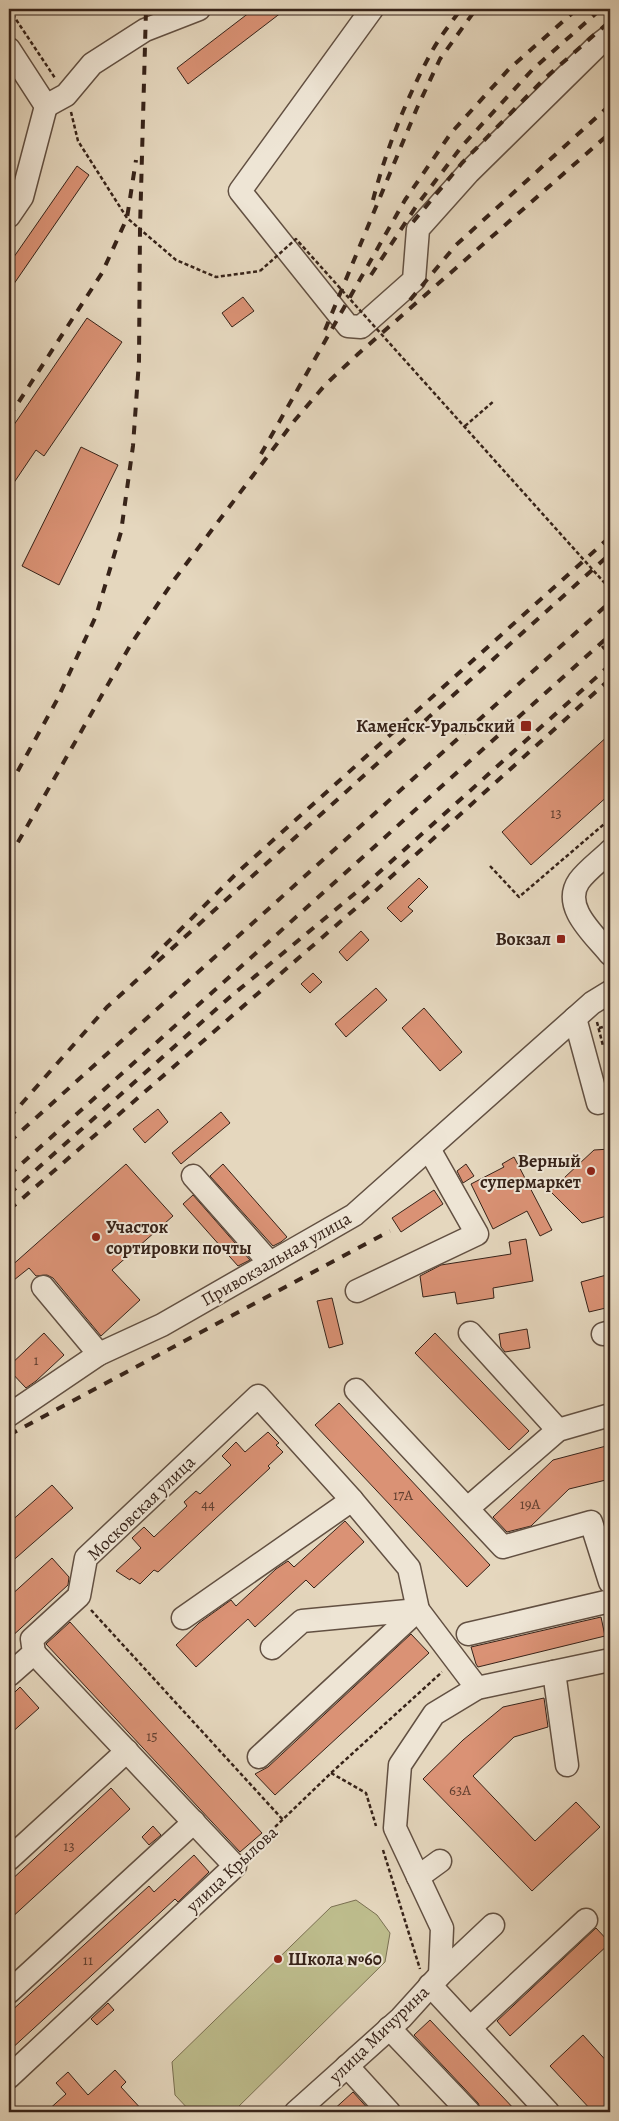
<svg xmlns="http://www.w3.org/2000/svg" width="619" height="2121" font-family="Alegreya,serif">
	<rect width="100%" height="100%" fill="#e5d7be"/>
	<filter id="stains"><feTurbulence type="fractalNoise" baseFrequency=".004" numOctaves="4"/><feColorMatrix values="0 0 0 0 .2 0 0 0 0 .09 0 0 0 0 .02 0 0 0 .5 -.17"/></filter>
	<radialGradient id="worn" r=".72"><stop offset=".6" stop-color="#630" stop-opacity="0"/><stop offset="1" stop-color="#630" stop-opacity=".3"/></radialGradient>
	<!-- green -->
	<path fill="#bdbc8c" stroke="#7a7052" d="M 356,1900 L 377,1915 L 390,1933 L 385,1962 L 233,2112 L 191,2112 L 175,2095 L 172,2062 L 331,1907 Z"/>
	<!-- building -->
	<g fill="#da9275" stroke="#372319">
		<path d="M 254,9 L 286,9 L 188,84 L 177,68 Z"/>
		<path d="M 77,166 L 89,175 L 9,291 L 9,264 Z"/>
		<path d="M 243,297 L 254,311 L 232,327 L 222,313 Z"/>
		<path d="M 87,318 L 122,342 L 44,456 L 36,450 L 9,490 L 9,432 Z"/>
		<path d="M 81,447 L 118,465 L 59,585 L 22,566 Z"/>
		<path d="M 610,734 L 610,794 L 531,865 L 502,832 Z"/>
		<path d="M 419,878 L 428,887 L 408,907 L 413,911 L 401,922 L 387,908 Z"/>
		<path d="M 361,931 L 369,940 L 347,961 L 339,952 Z"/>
		<path d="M 313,973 L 322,982 L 310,993 L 301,984 Z"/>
		<path d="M 376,988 L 387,1000 L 346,1037 L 335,1024 Z"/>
		<path d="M 424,1008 L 462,1052 L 440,1071 L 402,1028 Z"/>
		<path d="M 158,1109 L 168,1122 L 145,1143 L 133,1129 Z"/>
		<path d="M 221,1112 L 230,1123 L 181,1164 L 172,1153 Z"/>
		<path d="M 610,1149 L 610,1215 L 582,1223 L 550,1191 L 594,1150 Z"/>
		<path d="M 514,1157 L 552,1230 L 540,1236 L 527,1211 L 493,1229 L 471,1184 L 504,1167 L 502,1164 Z"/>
		<path d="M 126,1164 L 173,1216 L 112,1270 L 140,1300 L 101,1336 L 53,1278 L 47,1275 L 36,1276 L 29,1268 L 9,1284 L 9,1268 Z"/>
		<path d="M 223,1164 L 287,1237 L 281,1242 L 273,1246 L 210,1176 Z"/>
		<path d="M 466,1164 L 474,1176 L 463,1183 L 457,1171 Z"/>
		<path d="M 434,1190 L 443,1204 L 401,1232 L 392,1218 Z"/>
		<path d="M 193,1195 L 250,1260 L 238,1266 L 183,1204 Z"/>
		<path d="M 526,1239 L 533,1281 L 493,1288 L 494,1298 L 457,1304 L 455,1292 L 423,1297 L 420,1276 L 441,1265 L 511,1254 L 509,1242 Z"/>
		<path d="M 610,1274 L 610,1307 L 589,1312 L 581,1282 Z"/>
		<path d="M 332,1298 L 343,1344 L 329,1348 L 317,1301 Z"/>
		<path d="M 527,1329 L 530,1348 L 505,1352 L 501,1347 L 499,1334 Z"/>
		<path d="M 44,1333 L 64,1355 L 36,1381 L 26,1388 L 9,1370 L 9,1366 Z"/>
		<path d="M 435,1333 L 529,1431 L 509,1450 L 415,1353 Z"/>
		<path d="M 339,1403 L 490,1565 L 467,1587 L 315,1425 Z"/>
		<path d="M 268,1432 L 279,1443 L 276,1445 L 283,1452 L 268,1466 L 270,1468 L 158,1572 L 154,1570 L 140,1584 L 131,1578 L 130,1580 L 116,1571 L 141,1548 L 132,1538 L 144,1527 L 154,1537 L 187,1506 L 184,1502 L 196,1491 L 200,1494 L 231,1465 L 222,1456 L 236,1442 L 245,1452 Z"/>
		<path d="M 610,1445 L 610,1479 L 569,1489 L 531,1526 L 507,1532 L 493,1517 L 553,1460 Z"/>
		<path d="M 52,1485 L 73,1508 L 9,1564 L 9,1523 Z"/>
		<path d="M 345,1521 L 364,1542 L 314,1588 L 306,1580 L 255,1627 L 248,1619 L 196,1667 L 176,1645 L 199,1623 L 231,1600 L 236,1606 L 276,1569 L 288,1561 L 294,1567 Z"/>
		<path d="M 52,1558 L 69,1577 L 68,1585 L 9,1639 L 9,1597 Z"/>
		<path d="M 601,1617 L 605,1636 L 478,1667 L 476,1664 L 471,1647 Z"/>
		<path d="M 70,1622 L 262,1833 L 240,1852 L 46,1644 Z"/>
		<path d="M 411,1634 L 429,1653 L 275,1795 L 255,1774 L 268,1767 Z"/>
		<path d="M 20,1687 L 39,1708 L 9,1735 L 9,1698 Z"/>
		<path d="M 544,1698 L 548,1727 L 514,1737 L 473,1776 L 535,1841 L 576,1802 L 600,1827 L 532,1891 L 423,1779 L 463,1740 L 503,1707 Z"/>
		<path d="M 111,1788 L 130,1809 L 9,1920 L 9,1882 Z"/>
		<path d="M 153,1826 L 161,1835 L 149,1845 L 142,1837 Z"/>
		<path d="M 194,1855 L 209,1872 L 178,1902 L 175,1899 L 9,2051 L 9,2013 L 149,1886 L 154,1892 Z"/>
		<path d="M 596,1928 L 610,1943 L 510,2036 L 497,2021 Z"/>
		<path d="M 108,2003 L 114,2010 L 97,2025 L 91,2019 Z"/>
		<path d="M 430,2020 L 517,2112 L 482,2112 L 478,2103 L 414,2035 Z"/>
		<path d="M 583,2035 L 610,2065 L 610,2112 L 593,2112 L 550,2066 Z"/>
		<path d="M 115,2070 L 126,2082 L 121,2087 L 144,2112 L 46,2112 L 66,2094 L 56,2083 L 68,2072 L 88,2095 Z"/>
		<path d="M 353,2092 L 371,2112 L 331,2112 Z"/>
	</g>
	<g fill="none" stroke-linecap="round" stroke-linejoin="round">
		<!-- minor casing -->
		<g stroke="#625042" stroke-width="25">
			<g id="minor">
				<path d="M 372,9 L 240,191 L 348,326 L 361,327 L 414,280 L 418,229 L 469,172 L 597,46 L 610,36"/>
				<path d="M 9,49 L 46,106 L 22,197 L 9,216"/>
				<path d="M 46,106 L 66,95 L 92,64 L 145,30 L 199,9"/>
				<path d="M 610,851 C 601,860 587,870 579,881 C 561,907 595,935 610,954"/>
				<path d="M 575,1018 L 598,1103"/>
				<path d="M 193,1176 L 270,1263"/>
				<path d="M 43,1287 L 99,1354"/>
				<path d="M 357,1291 L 477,1234 L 429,1149"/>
				<path d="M 470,1333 L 558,1430"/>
				<path d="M 603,1334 L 610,1332"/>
				<path d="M 356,1390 L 503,1547 L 591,1522 L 610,1582"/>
				<path d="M 9,1415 L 99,1354 L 162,1325 L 354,1215 L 592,1003 L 610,992"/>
				<path d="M 468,1508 L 558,1430 L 610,1415"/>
				<path d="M 183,1618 L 352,1500"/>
				<path d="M 468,1634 L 610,1601"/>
				<path d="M 272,1648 L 302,1621 L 418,1610"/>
				<path d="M 554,1672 L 567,1765"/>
				<path d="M 9,1675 L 34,1653 L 32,1639 L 79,1596 L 86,1558 L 258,1396 L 352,1500 L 409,1568 L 418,1610 L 477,1688"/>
				<path d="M 259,1757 L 418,1610"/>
				<path d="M 9,1859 L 127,1751"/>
				<path d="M 418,1877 L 440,1861"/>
				<path d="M 440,1975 L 442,1928 L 395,1828 L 400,1765 L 434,1714 L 477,1688 L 610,1660"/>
				<path d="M 430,1985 L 548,2112"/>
				<path d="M 9,1992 L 194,1822"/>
				<path d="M 389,2028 L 469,2112"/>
				<path d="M 470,2028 L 586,1920"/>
				<path d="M 347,2066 L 389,2112"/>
				<path d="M 9,2077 L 235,1866 L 34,1653"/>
				<path d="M 296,2112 L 401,2018 L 440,1975 L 493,1925"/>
			</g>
		</g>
		<!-- path -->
		<g stroke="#372319" stroke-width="2.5" stroke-dasharray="4 2.5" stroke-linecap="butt">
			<path d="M 9,9 L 55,78"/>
			<path d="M 71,112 L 78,141 L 127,218 L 176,260 L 216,277 L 260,271"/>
			<path d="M 465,426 L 494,401"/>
			<path d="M 602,646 L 610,657"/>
			<path d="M 607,822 L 610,827"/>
			<path d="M 490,866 L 519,897 L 610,819"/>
			<path d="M 597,1022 L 603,1046"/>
			<path d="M 599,1028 L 610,1025"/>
			<path d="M 91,1610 L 284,1821"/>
			<path d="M 331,1773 L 366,1793 L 376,1826"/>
			<path d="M 383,1850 L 420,1969"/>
			<path d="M 247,1854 L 331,1773 L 442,1672"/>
		</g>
		<!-- minor -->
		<use href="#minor" stroke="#eee5d5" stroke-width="22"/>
		<!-- rail -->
		<g stroke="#372319" stroke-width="4" stroke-dasharray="9 9" stroke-linecap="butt">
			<path d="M 373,200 C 386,150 406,99 431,53 C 439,38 451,23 461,9"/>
			<path d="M 413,222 L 462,163 L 543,80 L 610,21"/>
			<path d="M 371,275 L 417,205 L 462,146 L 533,69 L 601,9"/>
			<path d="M 410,300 L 456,245 L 610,105"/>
			<path d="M 325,330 L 417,108 L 440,59 L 476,9"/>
			<path d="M 9,417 L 102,273 L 127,218 L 136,160"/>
			<path d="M 261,454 L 405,200 L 451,133 L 509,69 L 577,9"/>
			<path d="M 9,787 L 57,700 L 96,616 L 121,532 L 133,446 L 139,361 L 140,228 L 146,9"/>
			<path d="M 9,858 L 131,644 L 174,580 L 295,420 L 325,385 L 358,354 L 610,133"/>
			<path d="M 152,958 L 240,870 L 610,537"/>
			<path d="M 9,1118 L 107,1007 L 610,554"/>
			<path d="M 9,1142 L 610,602"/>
			<path d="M 9,1175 L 610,635"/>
			<path d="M 9,1194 L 230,997 L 364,886 L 610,665"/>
			<path d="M 9,1210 L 371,895 L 610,679"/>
			<path d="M 9,1435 L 390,1231"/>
		</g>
		<!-- path-bridge -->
		<path stroke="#372319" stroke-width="2.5" stroke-dasharray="4 2.5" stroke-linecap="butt" d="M 260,271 L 296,239 L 610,589"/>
	</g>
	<!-- markers -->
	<g fill="#8f2418" stroke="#eee5d5" stroke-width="2">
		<rect x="520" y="720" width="12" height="12" rx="2.5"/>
		<rect x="556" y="934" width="10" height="10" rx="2.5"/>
		<circle cx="591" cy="1171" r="5"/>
		<circle cx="96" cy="1237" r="5"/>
		<circle cx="278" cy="1959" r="5"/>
	</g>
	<g text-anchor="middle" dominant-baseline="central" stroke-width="4" stroke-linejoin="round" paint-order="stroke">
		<!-- number labels -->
		<g font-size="15" fill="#603f30">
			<text x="556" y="813">13</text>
			<text x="36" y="1360">1</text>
			<text x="403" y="1495">17А</text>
			<text x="208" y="1504">44</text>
			<text x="530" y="1504">19А</text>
			<text x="152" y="1736">15</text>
			<text x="460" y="1790">63А</text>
			<text x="69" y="1846">13</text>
			<text x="88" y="1960">11</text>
		</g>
		<!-- poi labels -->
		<g font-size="18" font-weight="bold" fill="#372319" stroke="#eee5d5" text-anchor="end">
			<text x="515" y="726">Каменск-Уральский</text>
			<text x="551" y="939">Вокзал</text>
			<text x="581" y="1161">Верный<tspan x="581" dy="21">супермаркет</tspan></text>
			<text x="106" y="1227" text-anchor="start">Участок<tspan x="106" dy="21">сортировки почты</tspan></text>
			<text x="288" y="1959" text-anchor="start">Школа №60</text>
		</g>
		<!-- street labels -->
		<g font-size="18" fill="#372319" stroke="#eee5d5">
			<text transform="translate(276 1259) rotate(-30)">Привокзальная улица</text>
			<text transform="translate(141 1508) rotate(-44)">Московская улица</text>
			<text transform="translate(232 1869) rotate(-43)">улица Крылова</text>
			<text transform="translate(379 2034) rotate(-44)">улица Мичурина</text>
		</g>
	</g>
	<!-- margin -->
	<rect width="619" height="2121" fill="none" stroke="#e5d7be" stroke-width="30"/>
	<rect x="10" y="10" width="599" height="2101" fill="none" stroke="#372319" stroke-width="2.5"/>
	<rect x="15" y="15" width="589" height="2091" fill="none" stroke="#372319"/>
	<rect width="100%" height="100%" filter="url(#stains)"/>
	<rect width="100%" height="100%" fill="url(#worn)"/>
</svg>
